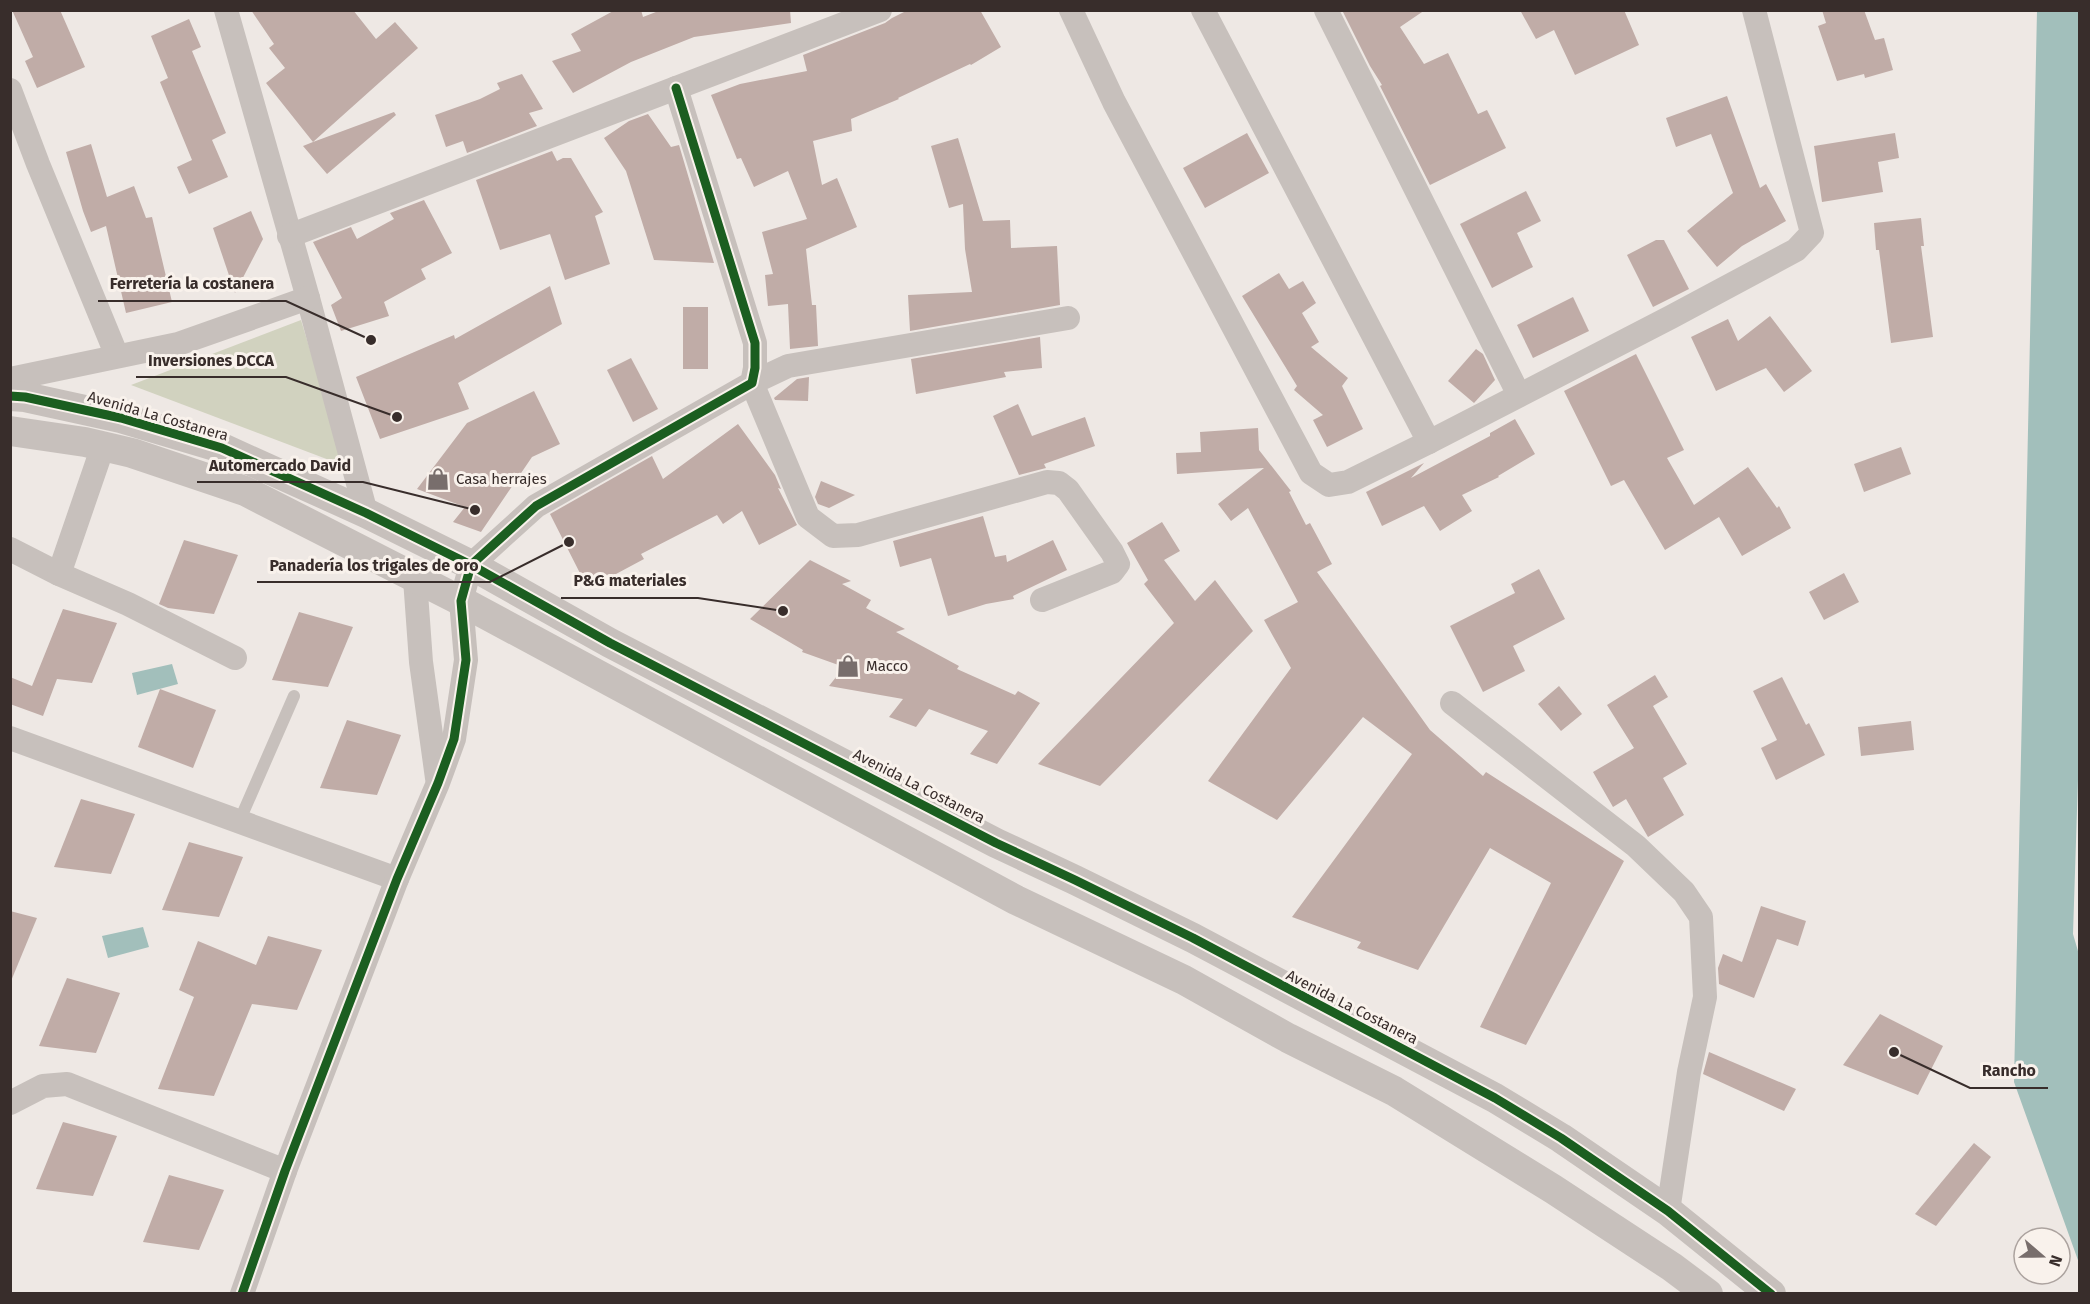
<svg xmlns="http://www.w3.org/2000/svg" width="2090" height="1304" font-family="'Fira Sans',sans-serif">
	<rect width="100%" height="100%" fill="#eee8e4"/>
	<!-- green -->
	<path fill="#d1d2bf" d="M 301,320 L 345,466 L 131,385 Z"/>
	<!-- water -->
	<g fill="#a2bfbb">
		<path d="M 2037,11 L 2080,11 L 2080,718 L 2073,934 L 2080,958 L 2079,1263 L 2014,1082 Z"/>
		<path d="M 172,664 L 178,684 L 137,695 L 132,673 Z"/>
		<path d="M 143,927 L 149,947 L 108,958 L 102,936 Z"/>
	</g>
	<!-- building -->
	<g fill="#c0aca7">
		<path d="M 12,10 L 60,10 L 85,67 L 37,88 L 25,61 L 33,57 Z"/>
		<path d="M 251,10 L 353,10 L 376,39 L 395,22 L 418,48 L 313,142 L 394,112 L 396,115 L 327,174 L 303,146 L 313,142 L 266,83 L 285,68 L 269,48 L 274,44 Z"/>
		<path d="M 615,10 L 641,10 L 643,17 L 661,10 L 790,10 L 791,23 L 694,37 L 631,62 L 573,93 L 552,61 L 581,51 L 571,34 Z"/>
		<path d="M 908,10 L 980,10 L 1001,47 L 971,65 L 970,64 L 898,98 L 899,99 L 851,119 L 852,131 L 813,141 L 822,185 L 837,178 L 857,227 L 806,249 L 812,305 L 816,305 L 818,346 L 790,349 L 788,304 L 768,306 L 765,275 L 773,274 L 762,232 L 807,219 L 788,171 L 754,187 L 741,158 L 737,159 L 711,95 L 740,84 L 807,71 L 803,55 L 885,23 L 892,18 Z"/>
		<path d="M 1342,10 L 1425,10 L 1400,27 L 1424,64 L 1448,53 L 1478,114 L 1487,110 L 1506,148 L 1430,185 L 1380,86 L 1382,85 L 1370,66 Z"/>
		<path d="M 1520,10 L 1624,10 L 1639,45 L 1575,75 L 1554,30 L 1536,39 Z"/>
		<path d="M 1822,10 L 1864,10 L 1875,40 L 1884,38 L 1893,70 L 1865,78 L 1864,74 L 1837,81 L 1818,26 L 1826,23 Z"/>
		<path d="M 189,19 L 201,47 L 192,51 L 226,133 L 212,140 L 228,177 L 189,194 L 177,167 L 192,160 L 160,82 L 168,78 L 151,36 Z"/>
		<path d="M 522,74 L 543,109 L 529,113 L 537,126 L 467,153 L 463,141 L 446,147 L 435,115 L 480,99 L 500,89 L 497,83 Z"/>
		<path d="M 1727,96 L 1760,188 L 1766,184 L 1786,221 L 1742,246 L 1717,267 L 1687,231 L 1733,193 L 1711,134 L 1676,147 L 1666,118 Z"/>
		<path d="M 648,114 L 671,147 L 679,145 L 714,263 L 654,260 L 626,171 L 604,138 L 629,121 Z"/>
		<path d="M 1247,133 L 1269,173 L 1205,208 L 1183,168 Z"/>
		<path d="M 1895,133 L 1899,158 L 1878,162 L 1883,192 L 1822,202 L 1814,146 Z"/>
		<path d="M 958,138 L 983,221 L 1010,220 L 1011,248 L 1057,246 L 1060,305 L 910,331 L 908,295 L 972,292 L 965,249 L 963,204 L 949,208 L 931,146 Z"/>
		<path d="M 91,144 L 107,197 L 134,186 L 146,218 L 152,217 L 172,302 L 126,313 L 106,226 L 91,232 L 83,211 L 66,152 Z"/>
		<path d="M 552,151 L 557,161 L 563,158 L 571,158 L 603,212 L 595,216 L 610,264 L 565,280 L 550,234 L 500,250 L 476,180 Z"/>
		<path d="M 1526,191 L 1541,221 L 1517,233 L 1533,267 L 1492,288 L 1460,224 Z"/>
		<path d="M 424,200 L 452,253 L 421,269 L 426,279 L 384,302 L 389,316 L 341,331 L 331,305 L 342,298 L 313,242 L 351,227 L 357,239 L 394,219 L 390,213 Z"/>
		<path d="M 251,211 L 263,239 L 235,293 L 213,228 Z"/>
		<path d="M 1921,218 L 1924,246 L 1921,246 L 1933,337 L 1891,343 L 1879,250 L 1876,250 L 1874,223 Z"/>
		<path d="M 1656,240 L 1664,240 L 1689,289 L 1653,307 L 1627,255 Z"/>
		<path d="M 1279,273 L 1289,289 L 1303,281 L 1316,303 L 1302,313 L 1319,342 L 1311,347 L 1348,378 L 1342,386 L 1363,429 L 1327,447 L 1313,420 L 1323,415 L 1294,390 L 1297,386 L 1242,296 Z"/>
		<path d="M 550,286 L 562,324 L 458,383 L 469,409 L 380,439 L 356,377 L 454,335 L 455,339 Z"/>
		<path d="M 1573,297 L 1589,331 L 1533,358 L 1517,325 Z"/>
		<rect x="683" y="307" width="25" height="62"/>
		<path d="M 1770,316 L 1812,371 L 1784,392 L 1766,368 L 1716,391 L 1691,337 L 1728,319 L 1738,341 Z"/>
		<path d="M 1040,337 L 1042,368 L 1004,372 L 1006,377 L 916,394 L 911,359 Z"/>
		<path d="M 1476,349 L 1483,354 L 1495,380 L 1474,403 L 1448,381 Z"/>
		<path d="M 1636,354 L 1684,450 L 1667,458 L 1694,505 L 1748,467 L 1777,508 L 1779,506 L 1791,528 L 1742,556 L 1719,517 L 1665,550 L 1624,480 L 1611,486 L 1564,391 Z"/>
		<path d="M 631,358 L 658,409 L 633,422 L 607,370 Z"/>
		<path d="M 809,377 L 808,401 L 775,400 L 774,398 L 797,379 Z"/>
		<path d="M 534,391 L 560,444 L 532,457 L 481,532 L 453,522 L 465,507 L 417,489 L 467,423 Z"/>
		<path d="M 1018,404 L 1032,436 L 1085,417 L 1095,446 L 1044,464 L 1046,468 L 1019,475 L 993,416 Z"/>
		<path d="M 1515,419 L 1535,454 L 1498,476 L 1499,477 L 1462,495 L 1472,511 L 1440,531 L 1424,506 L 1382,526 L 1366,492 L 1424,463 L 1411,478 L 1490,436 L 1490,433 Z"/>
		<path d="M 738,424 L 775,475 L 781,489 L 778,488 L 797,525 L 759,545 L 742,511 L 723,524 L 717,515 L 641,554 L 644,559 L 588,589 L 550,514 L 652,456 L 663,479 Z"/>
		<path d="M 1258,428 L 1259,450 L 1291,491 L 1289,492 L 1306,525 L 1310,523 L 1332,564 L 1317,572 L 1430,730 L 1483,776 L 1486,772 L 1624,861 L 1526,1045 L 1480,1027 L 1551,883 L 1490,848 L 1418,970 L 1357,948 L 1361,942 L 1292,917 L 1412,754 L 1363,717 L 1277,820 L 1208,781 L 1291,668 L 1264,620 L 1298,602 L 1248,508 L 1231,521 L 1218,504 L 1264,468 L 1177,474 L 1176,453 L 1201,452 L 1200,432 Z"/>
		<path d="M 1901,447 L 1911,474 L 1864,492 L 1854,464 Z"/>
		<path d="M 821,481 L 855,495 L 829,508 L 818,504 L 815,497 Z"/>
		<path d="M 983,516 L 995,557 L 1006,555 L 1007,562 L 1053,540 L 1067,570 L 1013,596 L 1014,599 L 986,604 L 948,616 L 931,558 L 900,567 L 893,541 Z"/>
		<path d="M 1162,522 L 1180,551 L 1164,560 L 1195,601 L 1215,580 L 1253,631 L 1100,786 L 1038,764 L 1174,623 L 1144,584 L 1148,580 L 1127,543 Z"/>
		<path d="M 184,540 L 238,555 L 214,614 L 168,608 L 159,604 Z"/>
		<path d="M 810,560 L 851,581 L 842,584 L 871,600 L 866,608 L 905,629 L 896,632 L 959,666 L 957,669 L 1015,695 L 1018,691 L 1040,703 L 997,764 L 970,754 L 988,731 L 929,709 L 916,727 L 889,717 L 903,699 L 829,686 L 844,667 L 802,652 L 803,650 L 750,619 Z"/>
		<path d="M 1539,569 L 1565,619 L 1513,646 L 1525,671 L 1483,692 L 1450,626 L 1515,593 L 1511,584 Z"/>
		<path d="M 1844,573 L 1859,602 L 1824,620 L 1809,592 Z"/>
		<path d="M 63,609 L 117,623 L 92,683 L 57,679 L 43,716 L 10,704 L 10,677 L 32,686 Z"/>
		<path d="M 299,612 L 353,627 L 328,687 L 272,680 Z"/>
		<path d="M 1655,675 L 1668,697 L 1653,706 L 1687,764 L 1663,778 L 1684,815 L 1648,837 L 1626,799 L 1613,807 L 1593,772 L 1634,748 L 1607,705 Z"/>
		<path d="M 1782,677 L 1806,725 L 1809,723 L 1825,755 L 1776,780 L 1761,748 L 1777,740 L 1753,691 Z"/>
		<path d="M 1559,686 L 1582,714 L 1561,731 L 1538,704 Z"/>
		<path d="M 160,689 L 216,710 L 193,768 L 138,747 Z"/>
		<path d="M 347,720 L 401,735 L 377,795 L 320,788 Z"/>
		<path d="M 1911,721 L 1914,750 L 1861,756 L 1858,727 Z"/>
		<path d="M 81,799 L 135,814 L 111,874 L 54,867 Z"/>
		<path d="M 189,842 L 243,857 L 219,917 L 162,910 Z"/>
		<path d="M 1761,906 L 1806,921 L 1798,946 L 1777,939 L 1754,998 L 1719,984 L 1718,968 L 1723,954 L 1742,962 Z"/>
		<path d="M 10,911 L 37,918 L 11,981 L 10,981 Z"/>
		<path d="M 268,936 L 322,950 L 297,1010 L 252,1004 L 214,1096 L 158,1089 L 194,997 L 179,990 L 198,941 L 256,965 Z"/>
		<path d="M 67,978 L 120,993 L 96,1053 L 39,1046 Z"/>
		<path d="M 1880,1014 L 1943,1046 L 1918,1095 L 1843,1065 Z"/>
		<path d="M 1709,1052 L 1796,1089 L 1784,1111 L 1703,1074 Z"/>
		<path d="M 63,1122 L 117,1136 L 93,1196 L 36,1189 Z"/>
		<path d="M 1974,1143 L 1991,1157 L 1936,1226 L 1915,1214 Z"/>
		<path d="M 169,1175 L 224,1190 L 199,1250 L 143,1242 Z"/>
	</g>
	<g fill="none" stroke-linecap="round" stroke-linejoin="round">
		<!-- service -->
		<path stroke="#c7c0bc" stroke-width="12" d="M 239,822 L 294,696"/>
		<!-- minor -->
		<g stroke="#c7c0bc" stroke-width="24">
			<path d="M 226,10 L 308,298 L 366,513"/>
			<path d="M 1071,10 L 1114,102 L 1311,473 L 1329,485 L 1348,482 L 1429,442 L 1671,317 L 1796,250 L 1812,233 L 1754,10"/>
			<path d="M 1203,10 L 1429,442"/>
			<path d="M 1326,10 L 1519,395"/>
			<path d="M 10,90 L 38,164 L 117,356"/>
			<path d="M 289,236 L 880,10"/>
			<path d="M 10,379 L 178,344 L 308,298"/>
			<path d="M 10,549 L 59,574 L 128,604 L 235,658"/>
			<path d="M 59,574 L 103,446"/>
			<path d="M 415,579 L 421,662 L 437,778"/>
			<path d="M 1042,600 L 1112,572 L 1118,564 L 1112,552 L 1068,490 L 1059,483 L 1047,482 L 858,535 L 833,536 L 808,517 L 752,383 L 788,366 L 1068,318"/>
			<path d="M 1452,703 L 1636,846 L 1684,892 L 1701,917 L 1705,997 L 1689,1072 L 1668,1211"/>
			<path d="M 10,738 L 397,879"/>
			<path d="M 10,1103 L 43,1086 L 67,1084 L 285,1171"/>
			<path d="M 242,1294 L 285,1171 L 397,879 L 438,783 L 454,739 L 466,660 L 461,601 L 471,565 L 536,506 L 752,383 L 755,368 L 755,343 L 676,88"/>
		</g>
		<!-- tertiary -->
		<g stroke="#c7c0bc" stroke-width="30">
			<path d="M 10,396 L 25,397 L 121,418 L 222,448 L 366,513 L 471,565 L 610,643 L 996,843 L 1075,880 L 1193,938 L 1495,1098 L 1561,1138 L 1668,1211 L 1771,1294"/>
			<path d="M 10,431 L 85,442 L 132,453 L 245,491 L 461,601 L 1016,900 L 1184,980 L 1288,1038 L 1394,1091 L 1553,1189 L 1672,1267 L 1708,1294"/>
		</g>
		<!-- cycleway casing -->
		<g stroke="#f9f2ec" stroke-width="13">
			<g id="cycleway">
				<path d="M 10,396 L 25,397 L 121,418 L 222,448 L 366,513 L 471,565 L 610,643 L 996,843 L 1075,880 L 1193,938 L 1495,1098 L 1561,1138 L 1668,1211 L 1771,1294"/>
				<path d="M 242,1294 L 285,1171 L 397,879 L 438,783 L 454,739 L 466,660 L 461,601 L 471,565 L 536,506 L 752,383 L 755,368 L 755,343 L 676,88"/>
			</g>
		</g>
		<!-- cycleway -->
		<use href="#cycleway" stroke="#1b5e20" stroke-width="9"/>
	</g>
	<!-- icons -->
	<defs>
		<g id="shop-bare" transform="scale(1.8)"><path d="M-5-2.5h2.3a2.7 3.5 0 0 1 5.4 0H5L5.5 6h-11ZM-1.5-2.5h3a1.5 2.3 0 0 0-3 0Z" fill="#786e6c" stroke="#f9f2ec" stroke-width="2.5" paint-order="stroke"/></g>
	</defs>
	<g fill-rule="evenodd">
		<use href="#shop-bare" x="438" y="479"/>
		<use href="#shop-bare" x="848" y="666"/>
	</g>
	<g text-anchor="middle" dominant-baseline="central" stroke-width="6" stroke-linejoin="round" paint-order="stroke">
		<!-- street labels -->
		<g font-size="15" fill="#382d2b" stroke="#f9f2ec">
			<text transform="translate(158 416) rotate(16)">Avenida La Costanera</text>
			<text transform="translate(919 786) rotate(27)">Avenida La Costanera</text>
			<text transform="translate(1352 1007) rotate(27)">Avenida La Costanera</text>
		</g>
		<!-- poi labels -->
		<g font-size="15" fill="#382d2b" stroke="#f9f2ec" text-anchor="start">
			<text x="456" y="479">Casa herrajes</text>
			<text x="866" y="666">Macco</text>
		</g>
	</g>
	<!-- callouts -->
	<path fill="none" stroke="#382d2b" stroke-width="2" d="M371 340L286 301H98M397 417L286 377H136M475 510L363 482H197M569 542L490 582H257M783 611L698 598H561M1894 1052L1970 1088H2048"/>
	<g fill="#382d2b" stroke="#f9f2ec" stroke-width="2">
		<circle cx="371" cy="340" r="6"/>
		<circle cx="397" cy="417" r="6"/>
		<circle cx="475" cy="510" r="6"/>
		<circle cx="569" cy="542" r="6"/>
		<circle cx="783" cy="611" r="6"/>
		<circle cx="1894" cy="1052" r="6"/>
	</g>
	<g font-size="16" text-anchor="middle" font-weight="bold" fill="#382d2b" stroke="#f9f2ec" stroke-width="6" stroke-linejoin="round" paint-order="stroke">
		<text x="192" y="289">Ferretería la costanera</text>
		<text x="211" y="366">Inversiones DCCA</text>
		<text x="280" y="471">Automercado David</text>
		<text x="374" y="571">Panadería los trigales de oro</text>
		<text x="630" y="586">P&amp;G materiales</text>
		<text x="2009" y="1076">Rancho</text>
	</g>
	<!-- border -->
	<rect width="2090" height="1304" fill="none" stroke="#382d2b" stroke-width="24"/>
	<!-- north arrow -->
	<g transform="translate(2042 1256) rotate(110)"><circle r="28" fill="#f9f2ec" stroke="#aca39f" stroke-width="1.5"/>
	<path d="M0-4.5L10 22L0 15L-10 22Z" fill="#786e6c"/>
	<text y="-9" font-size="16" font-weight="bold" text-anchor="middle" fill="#382d2b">N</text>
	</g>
</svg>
